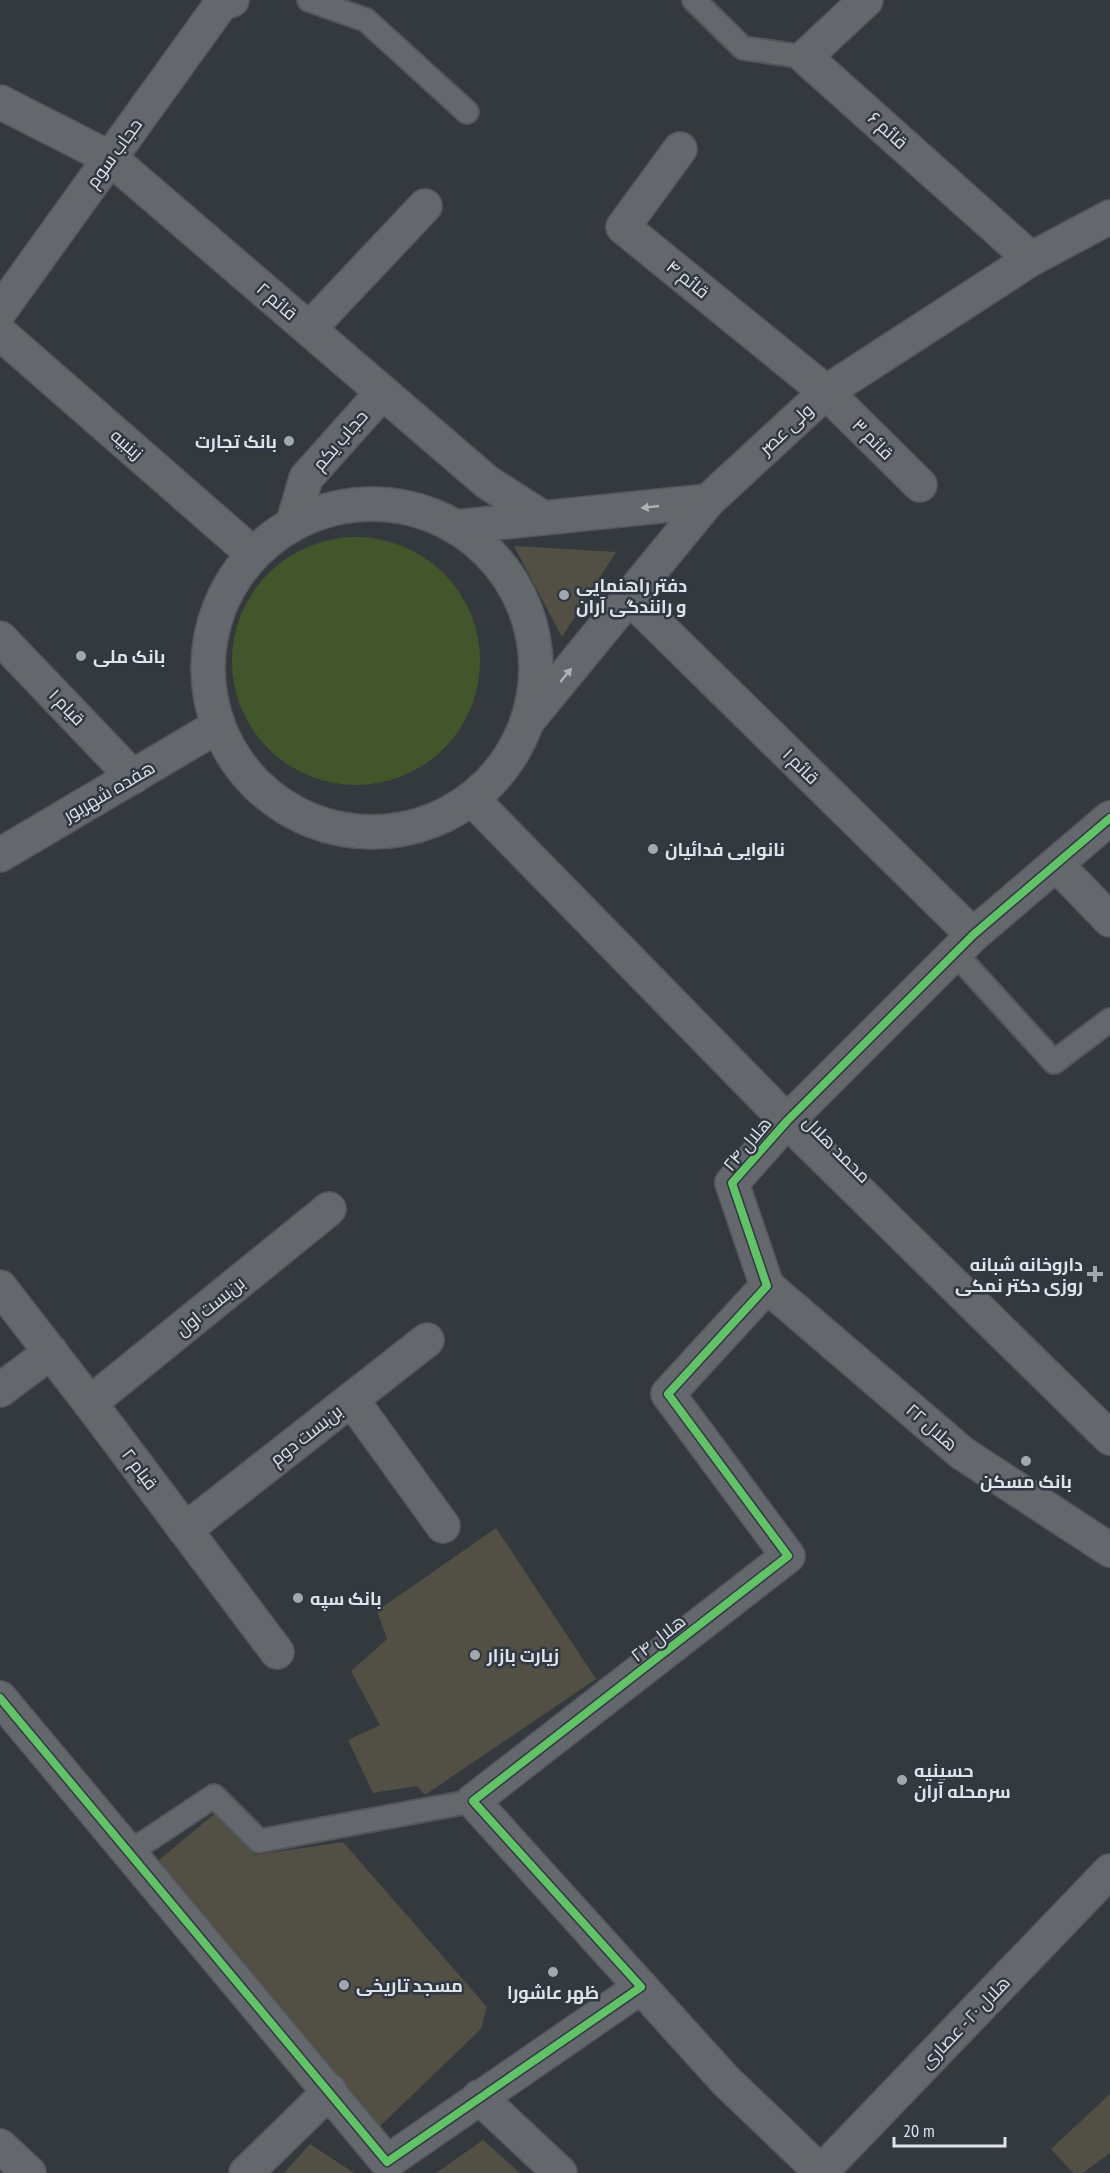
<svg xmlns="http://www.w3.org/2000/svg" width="1110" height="2173" font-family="'PT Sans Narrow',Cairo,sans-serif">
	<rect width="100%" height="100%" fill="#34393e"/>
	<!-- green -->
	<circle fill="#42552b" cx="356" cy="661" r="124"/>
	<!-- building -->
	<g fill="#524f45">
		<path d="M 514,546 L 616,552 L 562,637 Z"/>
		<path d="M 496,1528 L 596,1679 L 425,1795 L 417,1786 L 373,1793 L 348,1740 L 380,1725 L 351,1671 L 387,1639 L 377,1611 Z"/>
		<path d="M 214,1814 L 255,1855 L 343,1842 L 487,2007 L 481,2029 L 378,2128 L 158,1861 Z"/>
		<path d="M 1110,2094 L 1110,2153 L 1083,2173 L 1073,2173 L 1051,2149 Z"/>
		<path d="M 483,2140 L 520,2173 L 436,2173 Z"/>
		<path d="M 310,2144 L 354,2173 L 284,2173 Z"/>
	</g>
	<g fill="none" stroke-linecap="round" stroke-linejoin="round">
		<!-- service casing -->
		<g stroke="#53575c" stroke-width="26">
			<g id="service">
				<path d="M 309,0 L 366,20 L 467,112"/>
				<path d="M 694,0 L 743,48 L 805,57"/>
				<path d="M 955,953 L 1054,1062 L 1110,1020"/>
				<path d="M 130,1852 L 214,1796 L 259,1841 L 473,1801"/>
			</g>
		</g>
		<!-- minor casing -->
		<g stroke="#53575c" stroke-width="36">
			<g id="minor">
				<path d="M 866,0 L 805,57 L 1031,259"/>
				<path d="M 0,102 L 110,158 L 487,482 L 543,518"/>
				<path d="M 680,149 L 623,227 L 826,392 L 920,485"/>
				<path d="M 0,311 L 221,4 L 232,0"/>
				<path d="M 309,329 L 425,206"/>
				<path d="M 293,523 L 306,478 L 382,393"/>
				<path d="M 629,597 L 973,935"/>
				<path d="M 0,638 L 133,777"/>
				<path d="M 1056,864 L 1110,920"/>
				<path d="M 767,1286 L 962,1453 L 1110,1550"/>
				<path d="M 0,1287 L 90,1403 L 277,1652"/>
				<path d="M 0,1390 L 51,1352"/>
				<path d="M 352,1400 L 443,1526"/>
				<path d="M 90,1403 L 329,1209"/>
				<path d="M 185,1530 L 427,1340"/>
				<path d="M 0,1698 L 387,2162 L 641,1987 L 473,1801 L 788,1556 L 668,1394 L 767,1286 L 732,1183 L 787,1121 L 973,935 L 1110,818"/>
				<path d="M 641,1987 L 725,2080 L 821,2172"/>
				<path d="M 479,2097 L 560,2173"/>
				<path d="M 246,2173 L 330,2091"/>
				<path d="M 820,2173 L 1110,1871"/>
			</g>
		</g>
		<!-- secondary casing -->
		<g stroke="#53575c" stroke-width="36">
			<g id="secondary">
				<path d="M 0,333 L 253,554"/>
				<circle cx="372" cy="668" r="164"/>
				<path d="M 456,527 L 708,501"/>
				<path d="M 530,718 L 708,501 L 826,392 L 1031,259 L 1110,217"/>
				<path d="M 472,799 L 787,1121 L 1110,1438"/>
				<path d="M 0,855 L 218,726"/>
				<path d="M 0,2146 L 29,2173"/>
			</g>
		</g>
		<!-- service -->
		<use href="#service" stroke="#64686c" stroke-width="22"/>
		<!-- minor -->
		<use href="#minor" stroke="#64686c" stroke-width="33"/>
		<!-- secondary -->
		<use href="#secondary" stroke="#64686c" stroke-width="33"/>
		<!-- cycleway casing -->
		<g stroke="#313841" stroke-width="11">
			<path id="cycleway" d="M 0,1698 L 387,2162 L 641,1987 L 473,1801 L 788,1556 L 668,1394 L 767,1286 L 732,1183 L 787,1121 L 973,935 L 1110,818"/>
		</g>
		<!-- cycleway -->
		<use href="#cycleway" stroke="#61c268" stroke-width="8"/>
	</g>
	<!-- one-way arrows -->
	<defs><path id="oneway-solid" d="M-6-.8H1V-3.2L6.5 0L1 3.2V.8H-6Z" transform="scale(1.5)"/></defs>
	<g fill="#adb2b7">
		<use href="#oneway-solid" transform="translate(650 507) rotate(174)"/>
		<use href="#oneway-solid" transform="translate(566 675) rotate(-51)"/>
	</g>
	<!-- markers -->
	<g fill="#a2a8ad" stroke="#313841" stroke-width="2">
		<circle cx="289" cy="441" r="6"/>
		<circle cx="564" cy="595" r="6"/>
		<circle cx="81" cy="656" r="6"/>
		<circle cx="653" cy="849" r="6"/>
		<path d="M1092 1265h6v6h6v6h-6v6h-6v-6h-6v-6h6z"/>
		<circle cx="1026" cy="1461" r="6"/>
		<circle cx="298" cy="1598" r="6"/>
		<circle cx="475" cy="1655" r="6"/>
		<circle cx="902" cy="1780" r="6"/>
		<circle cx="553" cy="1972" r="6"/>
		<circle cx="344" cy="1985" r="6"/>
	</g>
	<g text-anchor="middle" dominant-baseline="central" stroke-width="5" stroke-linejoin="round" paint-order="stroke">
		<!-- street labels -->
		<g font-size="18" fill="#dee3e9" stroke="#313841">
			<text transform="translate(888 130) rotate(42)">قائم ۶</text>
			<text transform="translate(114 153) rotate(-54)">حجاب سوم</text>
			<text transform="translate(688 279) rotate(39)">قائم ۴</text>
			<text transform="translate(277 301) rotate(41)">قائم ۲</text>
			<text transform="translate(786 429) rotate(-43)">ولی عصر</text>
			<text transform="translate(873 439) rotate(45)">قائم ۳</text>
			<text transform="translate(340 440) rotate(-49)">حجاب یکم</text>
			<text transform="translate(127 444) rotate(41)">زینبیه</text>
			<text transform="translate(67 707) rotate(46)">قیام ۱</text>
			<text transform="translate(801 766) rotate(45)">قائم ۱</text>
			<text transform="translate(109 791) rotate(-30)">هفده شهریور</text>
			<text transform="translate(747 1144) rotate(-50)">هلال ۲۴</text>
			<text transform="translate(837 1149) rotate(45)">محمد هلال</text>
			<text transform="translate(210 1306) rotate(-39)">بن‌بست اول</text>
			<text transform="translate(932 1427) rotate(41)">هلال ۲۲</text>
			<text transform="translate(306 1435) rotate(-38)">بن‌بست دوم</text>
			<text transform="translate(140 1469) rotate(53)">قیام ۲</text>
			<text transform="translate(658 1638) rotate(-38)">هلال ۲۴</text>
			<text transform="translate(965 2022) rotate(-46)">هلال ۲۰ - عصاری</text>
		</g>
		<!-- poi labels -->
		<g font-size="18" font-weight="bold" fill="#dee3e9" stroke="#313841" text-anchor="start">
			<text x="277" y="441" text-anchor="end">بانک تجارت</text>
			<text x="576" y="585">دفتر راهنمایی<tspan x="576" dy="21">و رانندگی آران</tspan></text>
			<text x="93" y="656">بانک ملی</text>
			<text x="665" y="849">نانوایی فدائیان</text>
			<text x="1083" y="1264" text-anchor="end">داروخانه شبانه<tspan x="1083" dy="21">روزی دکتر نمکی</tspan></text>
			<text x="1026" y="1481" text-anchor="middle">بانک مسکن</text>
			<text x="310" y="1598">بانک سپه</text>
			<text x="487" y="1655">زیارت بازار</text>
			<text x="914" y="1770">حسینیه<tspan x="914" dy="21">سرمحله آران</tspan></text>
			<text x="356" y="1985">مسجد تاریخی</text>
			<text x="553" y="1992" text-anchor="middle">ظهر عاشورا</text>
		</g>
	</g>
	<!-- scale -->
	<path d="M894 2137v9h111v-9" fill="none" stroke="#dee3e9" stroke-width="3"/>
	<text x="903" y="2137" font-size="18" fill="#dee3e9" stroke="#313841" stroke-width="4.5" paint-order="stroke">20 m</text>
</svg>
